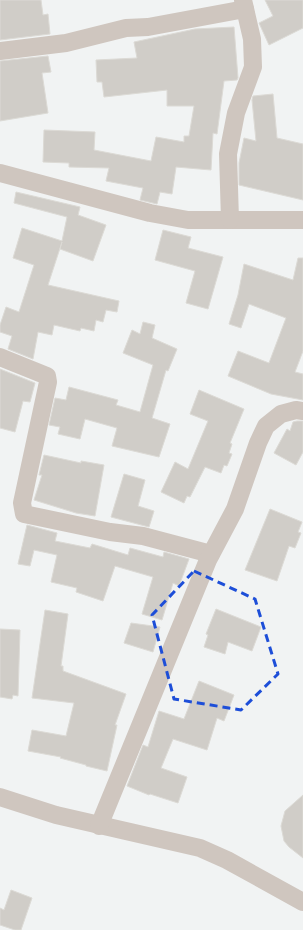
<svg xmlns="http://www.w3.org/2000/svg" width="303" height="930" font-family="'PT Sans Narrow',sans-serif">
	<rect width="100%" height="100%" fill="#f1f3f3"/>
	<!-- building -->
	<g fill="#d0cdc8" stroke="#dcdad5">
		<path d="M 0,0 L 41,0 L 43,15 L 48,14 L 50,34 L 0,40 Z"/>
		<path d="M 265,0 L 303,0 L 303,28 L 269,45 L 259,23 L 273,16 Z"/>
		<path d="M 234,27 L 238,78 L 237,80 L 224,81 L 217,134 L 213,133 L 211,170 L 176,167 L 172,194 L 160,192 L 157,204 L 140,200 L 143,188 L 106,181 L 109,168 L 69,167 L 69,163 L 43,162 L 44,130 L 95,132 L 94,150 L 151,161 L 156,137 L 184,142 L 184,136 L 189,136 L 194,106 L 167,106 L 167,90 L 104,97 L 102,82 L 97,82 L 96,60 L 137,58 L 134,42 L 195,29 Z"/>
		<path d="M 48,56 L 51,72 L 42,73 L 48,113 L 0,121 L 0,61 Z"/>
		<path d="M 273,94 L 277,138 L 303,144 L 303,200 L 239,185 L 239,163 L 244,138 L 256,141 L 252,100 L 253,96 Z"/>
		<path d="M 16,192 L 80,207 L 78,215 L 106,225 L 93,261 L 60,249 L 62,242 L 48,285 L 119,301 L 117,312 L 106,310 L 103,322 L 96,320 L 94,331 L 81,328 L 80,331 L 54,325 L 52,335 L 38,332 L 33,359 L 8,349 L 12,336 L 0,332 L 0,325 L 6,307 L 19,312 L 34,265 L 13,258 L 22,228 L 62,241 L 67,217 L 14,203 Z"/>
		<path d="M 163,230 L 191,237 L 188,248 L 223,257 L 208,309 L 186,303 L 195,271 L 155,260 Z"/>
		<path d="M 298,258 L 303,258 L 303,351 L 295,372 L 303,374 L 303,400 L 271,394 L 228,376 L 238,351 L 269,363 L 286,318 L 249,304 L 241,328 L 229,324 L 238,295 L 244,264 L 293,280 Z"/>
		<path d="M 143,322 L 155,325 L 152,338 L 177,349 L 168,371 L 166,370 L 152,418 L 170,424 L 159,457 L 112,446 L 117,428 L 85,419 L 80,439 L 58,434 L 60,427 L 49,425 L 55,398 L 66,400 L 69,387 L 118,400 L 116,405 L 140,412 L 153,365 L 123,353 L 132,330 L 140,334 Z"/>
		<path d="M 0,369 L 35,383 L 30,402 L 23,401 L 15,432 L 0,428 Z"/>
		<path d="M 199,390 L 244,409 L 230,443 L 232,444 L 229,453 L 232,454 L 227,466 L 224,465 L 221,473 L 205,467 L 190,497 L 187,496 L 184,503 L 161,492 L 175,462 L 188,469 L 208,421 L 190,414 Z"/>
		<path d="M 297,421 L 303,421 L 303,452 L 296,465 L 274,453 L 287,429 L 290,431 L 293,422 Z"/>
		<path d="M 44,455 L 81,463 L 81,461 L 104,465 L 95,516 L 76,513 L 34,500 L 42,475 L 39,475 Z"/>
		<path d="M 124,474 L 145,480 L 138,506 L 154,511 L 149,527 L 111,517 Z"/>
		<path d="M 270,509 L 302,522 L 298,532 L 301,533 L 295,548 L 289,546 L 277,581 L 245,570 Z"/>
		<path d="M 27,525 L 57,533 L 55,541 L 90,548 L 92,544 L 128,555 L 130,548 L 163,557 L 164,552 L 189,559 L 179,586 L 173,583 L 162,620 L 142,614 L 153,577 L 115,566 L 103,601 L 76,592 L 77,588 L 51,582 L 57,555 L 34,550 L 30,566 L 18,564 Z"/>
		<path d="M 216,609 L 261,627 L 252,651 L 228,642 L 225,654 L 204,647 L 208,635 L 206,634 Z"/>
		<path d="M 45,610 L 68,614 L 61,666 L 63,666 L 63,671 L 126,694 L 115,725 L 117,725 L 107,771 L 86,766 L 86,765 L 60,758 L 61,757 L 28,751 L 32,730 L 66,736 L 74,703 L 32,698 Z"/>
		<path d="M 131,623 L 160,627 L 153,652 L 124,643 Z"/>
		<path d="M 0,629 L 20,630 L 18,696 L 13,695 L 12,699 L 0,697 Z"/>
		<path d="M 199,681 L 234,695 L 224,721 L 217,718 L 207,750 L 173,739 L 161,768 L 187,777 L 178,803 L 150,794 L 149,795 L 127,786 L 143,745 L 148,747 L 159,711 L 184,719 Z"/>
		<path d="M 303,795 L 303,858 L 289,847 L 284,841 L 281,826 L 285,811 Z"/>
		<path d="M 11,890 L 32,898 L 21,930 L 15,930 L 0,925 L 0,908 L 4,910 Z"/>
	</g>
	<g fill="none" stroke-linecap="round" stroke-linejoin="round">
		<!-- minor -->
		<g stroke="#cfc6bf" stroke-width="18">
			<path d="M 0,51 L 66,43 L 126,28 L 148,27 L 245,9"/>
			<path d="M 0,173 L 150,213 L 188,220 L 303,220"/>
			<path d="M 230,220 L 228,154 L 236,113 L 253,67 L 252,39 L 243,0"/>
			<path d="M 0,357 L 47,376 L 48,382 L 22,503 L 24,514 L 110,532 L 143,536 L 211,554"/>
			<path d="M 0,797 L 56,815 L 200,848 L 227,860 L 303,902"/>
			<path d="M 99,826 L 208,560 L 235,509 L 258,443 L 266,426 L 281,414 L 296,410 L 303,411"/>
		</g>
	</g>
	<!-- marked area -->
	<path fill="none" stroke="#1d4ed8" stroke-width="3" stroke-dasharray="8 5" stroke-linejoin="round" d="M 194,571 L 255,599 L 278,674 L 241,710 L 174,699 L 152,615 Z"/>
</svg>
